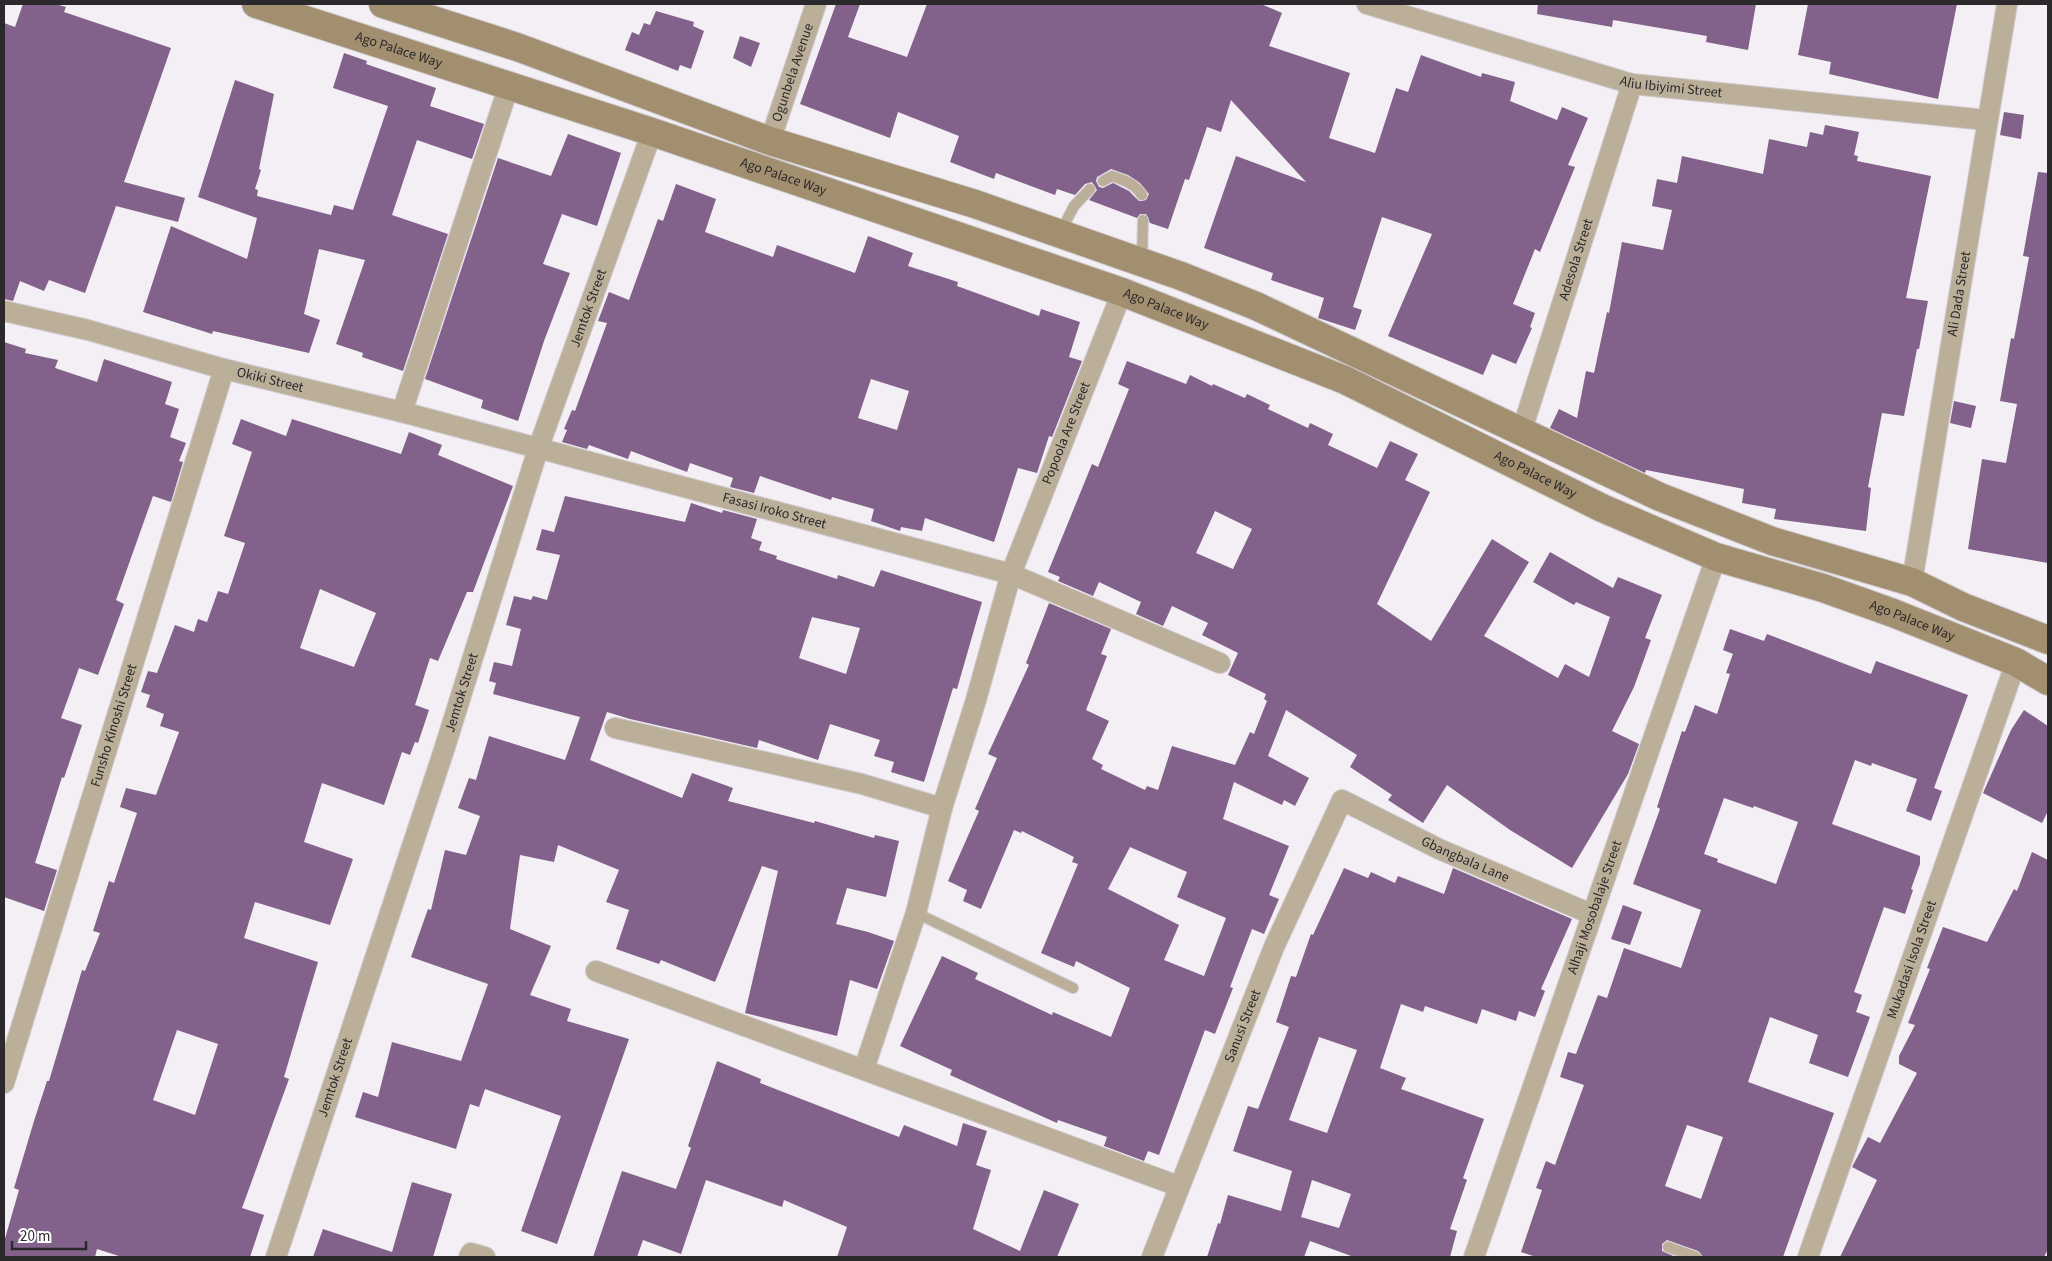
<svg xmlns="http://www.w3.org/2000/svg" width="2052" height="1261" font-family="'Source Sans 3',sans-serif">
	<rect width="100%" height="100%" fill="#f3eff4"/>
	<!-- building -->
	<g fill="#82618a" fill-rule="evenodd">
		<path d="M 23,4 L 55,4 L 66,7 L 64,12 L 171,48 L 124,182 L 185,198 L 178,222 L 116,206 L 85,293 L 49,280 L 44,291 L 20,281 L 13,301 L 4,299 L 4,23 L 15,27 Z"/>
		<path d="M 836,4 L 860,4 L 848,37 L 907,57 L 927,4 L 1261,4 L 1282,13 L 1269,46 L 1350,73 L 1329,138 L 1375,153 L 1396,88 L 1408,92 L 1421,55 L 1481,77 L 1482,73 L 1515,82 L 1510,101 L 1557,120 L 1562,107 L 1588,118 L 1568,165 L 1575,167 L 1540,252 L 1535,249 L 1513,304 L 1535,313 L 1530,327 L 1532,328 L 1516,364 L 1492,354 L 1483,375 L 1388,336 L 1432,234 L 1382,217 L 1353,307 L 1362,310 L 1355,330 L 1318,318 L 1324,298 L 1271,280 L 1273,273 L 1204,248 L 1236,156 L 1306,182 L 1231,100 L 1221,132 L 1207,127 L 1189,180 L 1185,179 L 1168,229 L 1150,223 L 1146,214 L 1140,214 L 1137,218 L 1089,200 L 1097,190 L 1092,182 L 1085,184 L 1075,195 L 1057,189 L 1055,195 L 996,173 L 994,179 L 950,162 L 959,136 L 898,112 L 890,138 L 800,104 ZM 1111,169 L 1128,175 L 1140,183 L 1149,194 L 1146,200 L 1139,201 L 1129,191 L 1113,183 L 1103,188 L 1099,187 L 1096,181 L 1097,177 Z"/>
		<path d="M 1538,4 L 1756,4 L 1748,50 L 1706,42 L 1707,36 L 1613,20 L 1612,27 L 1537,14 Z"/>
		<path d="M 1808,4 L 1957,4 L 1938,99 L 1829,74 L 1831,62 L 1798,55 Z"/>
		<path d="M 656,11 L 694,22 L 693,26 L 704,31 L 691,69 L 680,65 L 678,71 L 625,50 L 632,32 L 639,35 L 644,23 L 650,25 Z"/>
		<path d="M 740,36 L 760,43 L 751,67 L 733,58 Z"/>
		<path d="M 344,53 L 367,61 L 366,64 L 436,88 L 430,106 L 484,124 L 472,159 L 417,140 L 392,215 L 448,234 L 403,371 L 362,357 L 363,353 L 336,344 L 365,260 L 319,249 L 304,314 L 320,320 L 309,353 L 213,331 L 212,334 L 143,312 L 171,226 L 247,259 L 257,218 L 198,197 L 235,80 L 274,94 L 259,169 L 261,170 L 255,189 L 258,190 L 257,196 L 331,215 L 334,205 L 353,210 L 388,106 L 333,88 Z"/>
		<path d="M 2004,112 L 2024,115 L 2021,139 L 2000,135 Z"/>
		<path d="M 1825,125 L 1859,132 L 1854,155 L 1858,156 L 1857,161 L 1931,176 L 1906,298 L 1928,301 L 1919,349 L 1917,349 L 1904,416 L 1882,413 L 1868,487 L 1871,488 L 1866,531 L 1774,519 L 1776,509 L 1742,503 L 1744,489 L 1646,470 L 1645,473 L 1550,428 L 1559,409 L 1577,418 L 1586,371 L 1594,373 L 1607,312 L 1609,313 L 1622,242 L 1663,250 L 1672,210 L 1652,206 L 1657,179 L 1677,183 L 1682,156 L 1763,174 L 1769,139 L 1807,147 L 1810,132 L 1823,135 Z"/>
		<path d="M 568,134 L 621,153 L 597,226 L 562,214 L 543,264 L 570,273 L 544,341 L 518,421 L 481,408 L 483,400 L 425,379 L 498,158 L 551,176 Z"/>
		<path d="M 2038,172 L 2048,173 L 2048,563 L 1968,549 L 1982,459 L 2006,463 L 2017,404 L 2000,401 L 2011,338 L 2014,339 L 2029,257 L 2023,256 Z"/>
		<path d="M 676,184 L 716,199 L 705,232 L 773,257 L 777,245 L 855,273 L 868,236 L 913,253 L 908,266 L 958,282 L 957,286 L 1039,316 L 1041,309 L 1080,322 L 1069,357 L 1082,361 L 1052,437 L 1049,436 L 1037,473 L 1018,468 L 994,542 L 925,518 L 922,531 L 901,527 L 900,531 L 871,521 L 874,509 L 832,497 L 831,500 L 760,476 L 754,493 L 730,487 L 733,478 L 690,463 L 687,472 L 631,451 L 628,459 L 589,445 L 587,449 L 562,442 L 567,430 L 564,429 L 572,410 L 575,411 L 607,323 L 598,321 L 609,292 L 629,300 L 658,219 L 663,221 ZM 871,379 L 909,391 L 897,430 L 858,418 Z"/>
		<path d="M 4,342 L 26,349 L 25,353 L 58,360 L 55,368 L 97,382 L 104,359 L 172,382 L 165,404 L 179,409 L 170,437 L 186,443 L 179,461 L 183,462 L 171,502 L 153,496 L 116,600 L 124,604 L 98,675 L 79,668 L 61,718 L 82,725 L 64,778 L 62,777 L 35,863 L 57,870 L 44,911 L 4,897 Z"/>
		<path d="M 1127,361 L 1186,384 L 1190,375 L 1212,386 L 1213,384 L 1245,398 L 1247,394 L 1270,405 L 1268,409 L 1308,428 L 1310,423 L 1333,434 L 1328,445 L 1377,468 L 1390,441 L 1418,454 L 1405,480 L 1430,492 L 1377,604 L 1431,641 L 1492,539 L 1529,562 L 1484,636 L 1558,678 L 1565,664 L 1589,677 L 1610,617 L 1576,602 L 1574,605 L 1533,582 L 1550,552 L 1613,588 L 1618,577 L 1662,595 L 1645,638 L 1651,640 L 1634,687 L 1612,731 L 1639,744 L 1628,774 L 1572,868 L 1510,830 L 1447,785 L 1423,823 L 1388,800 L 1392,795 L 1350,767 L 1357,755 L 1286,710 L 1268,756 L 1309,778 L 1295,806 L 1284,800 L 1282,805 L 1234,782 L 1223,819 L 1289,846 L 1269,895 L 1279,899 L 1264,934 L 1252,929 L 1230,987 L 1233,988 L 1215,1034 L 1205,1030 L 1159,1155 L 1148,1151 L 1144,1161 L 1104,1146 L 1107,1137 L 1058,1120 L 1057,1123 L 992,1094 L 950,1075 L 952,1070 L 900,1046 L 942,956 L 978,973 L 975,979 L 1052,1015 L 1053,1012 L 1111,1037 L 1130,988 L 1076,961 L 1074,967 L 1041,953 L 1078,864 L 1072,862 L 1074,857 L 1022,831 L 1021,833 L 1014,830 L 981,909 L 963,901 L 967,890 L 948,881 L 979,811 L 975,809 L 997,758 L 988,754 L 1029,665 L 1026,663 L 1049,603 L 1111,629 L 1101,654 L 1107,656 L 1086,710 L 1109,721 L 1092,759 L 1103,765 L 1101,769 L 1145,790 L 1147,786 L 1158,790 L 1172,746 L 1235,765 L 1250,732 L 1254,734 L 1267,701 L 1264,699 L 1266,694 L 1228,675 L 1238,653 L 1202,635 L 1208,623 L 1172,606 L 1163,626 L 1136,614 L 1141,602 L 1099,582 L 1093,596 L 1058,581 L 1060,577 L 1048,572 L 1092,464 L 1098,467 L 1129,389 L 1118,384 ZM 1215,511 L 1252,529 L 1233,569 L 1196,553 ZM 1130,847 L 1187,872 L 1177,897 L 1226,918 L 1204,976 L 1164,960 L 1179,925 L 1108,889 Z"/>
		<path d="M 1954,401 L 1976,406 L 1971,428 L 1950,423 Z"/>
		<path d="M 241,419 L 286,436 L 292,419 L 401,454 L 409,432 L 442,445 L 438,455 L 513,486 L 473,592 L 467,592 L 438,661 L 430,658 L 415,705 L 429,710 L 418,743 L 415,742 L 410,755 L 402,752 L 384,805 L 322,783 L 304,842 L 353,859 L 330,925 L 255,902 L 244,938 L 318,962 L 284,1077 L 289,1079 L 242,1208 L 264,1215 L 250,1257 L 122,1257 L 97,1249 L 95,1257 L 4,1257 L 4,1242 L 19,1190 L 14,1188 L 34,1121 L 47,1081 L 49,1081 L 82,970 L 85,971 L 100,933 L 93,931 L 109,881 L 114,883 L 137,813 L 120,807 L 126,788 L 156,795 L 179,732 L 160,726 L 164,714 L 146,707 L 150,695 L 141,692 L 148,671 L 157,673 L 175,625 L 194,632 L 198,619 L 207,622 L 218,591 L 228,594 L 245,543 L 224,536 L 252,452 L 232,444 ZM 320,589 L 376,613 L 354,667 L 300,648 ZM 177,1030 L 218,1044 L 195,1115 L 153,1100 Z"/>
		<path d="M 565,496 L 685,522 L 691,503 L 722,513 L 723,510 L 757,519 L 751,538 L 762,542 L 759,550 L 777,556 L 776,559 L 837,579 L 838,575 L 874,587 L 881,570 L 982,602 L 957,689 L 953,688 L 924,782 L 891,772 L 894,762 L 874,756 L 880,740 L 830,724 L 818,760 L 759,740 L 757,748 L 630,719 L 607,712 L 590,760 L 682,798 L 692,773 L 733,788 L 728,801 L 814,823 L 815,821 L 874,838 L 875,835 L 899,841 L 886,897 L 847,888 L 836,924 L 868,932 L 894,941 L 877,989 L 850,980 L 837,1036 L 745,1013 L 778,871 L 762,866 L 715,982 L 661,960 L 659,964 L 616,949 L 629,910 L 606,902 L 619,870 L 558,845 L 554,862 L 520,855 L 510,929 L 551,946 L 530,995 L 571,1009 L 567,1021 L 629,1039 L 557,1244 L 521,1231 L 561,1116 L 485,1089 L 479,1107 L 470,1104 L 456,1149 L 355,1117 L 363,1092 L 378,1097 L 392,1042 L 461,1061 L 488,984 L 411,957 L 428,909 L 431,910 L 445,850 L 466,855 L 480,816 L 458,808 L 469,778 L 476,780 L 489,736 L 565,760 L 580,717 L 493,694 L 496,683 L 489,681 L 494,662 L 512,666 L 521,629 L 506,625 L 514,596 L 531,600 L 533,596 L 547,600 L 560,555 L 536,550 L 542,529 L 554,532 ZM 812,617 L 860,628 L 846,674 L 799,658 Z"/>
		<path d="M 1730,629 L 1764,641 L 1767,634 L 1871,674 L 1876,661 L 1968,695 L 1934,788 L 1942,791 L 1931,821 L 1906,811 L 1917,779 L 1872,763 L 1871,766 L 1855,760 L 1832,824 L 1920,856 L 1920,864 L 1911,889 L 1913,890 L 1905,914 L 1884,907 L 1854,992 L 1862,995 L 1856,1012 L 1870,1017 L 1848,1077 L 1809,1063 L 1818,1035 L 1770,1017 L 1748,1082 L 1834,1113 L 1783,1257 L 1703,1257 L 1698,1251 L 1667,1240 L 1662,1244 L 1662,1251 L 1676,1257 L 1536,1257 L 1521,1252 L 1542,1190 L 1536,1188 L 1546,1161 L 1555,1165 L 1584,1085 L 1560,1077 L 1568,1052 L 1576,1054 L 1598,995 L 1607,998 L 1624,948 L 1681,968 L 1701,910 L 1633,884 L 1660,809 L 1657,807 L 1682,731 L 1685,732 L 1695,705 L 1717,714 L 1730,674 L 1726,673 L 1733,654 L 1723,650 ZM 1724,798 L 1753,808 L 1754,806 L 1798,822 L 1776,884 L 1717,862 L 1718,859 L 1704,854 ZM 1687,1125 L 1723,1137 L 1701,1199 L 1665,1186 Z"/>
		<path d="M 2024,710 L 2048,726 L 2048,811 L 2042,823 L 1983,793 L 2011,730 Z"/>
		<path d="M 2032,852 L 2048,860 L 2048,1249 L 2044,1257 L 1840,1257 L 1877,1180 L 1852,1167 L 1868,1137 L 1880,1143 L 1917,1073 L 1899,1064 L 1899,1056 L 1915,1025 L 1908,1023 L 1930,969 L 1927,968 L 1943,927 L 1987,942 L 2014,889 L 2017,891 Z"/>
		<path d="M 1344,868 L 1368,878 L 1371,872 L 1395,883 L 1398,876 L 1444,894 L 1453,868 L 1572,919 L 1541,989 L 1545,991 L 1535,1017 L 1519,1011 L 1516,1021 L 1482,1009 L 1477,1024 L 1425,1006 L 1423,1012 L 1401,1004 L 1380,1068 L 1406,1078 L 1401,1089 L 1484,1119 L 1463,1178 L 1467,1180 L 1450,1229 L 1457,1231 L 1450,1257 L 1354,1257 L 1310,1241 L 1304,1257 L 1207,1257 L 1218,1223 L 1220,1224 L 1228,1195 L 1281,1211 L 1292,1171 L 1233,1151 L 1248,1106 L 1258,1109 L 1289,1027 L 1276,1022 L 1291,976 L 1296,977 L 1311,934 L 1313,935 ZM 1319,1037 L 1357,1050 L 1327,1133 L 1289,1120 ZM 1312,1180 L 1351,1194 L 1339,1228 L 1301,1217 Z"/>
		<path d="M 1623,905 L 1642,912 L 1630,945 L 1611,939 Z"/>
		<path d="M 717,1061 L 761,1079 L 760,1083 L 899,1137 L 904,1125 L 957,1146 L 963,1123 L 987,1131 L 976,1165 L 991,1170 L 973,1229 L 1020,1251 L 1044,1190 L 1079,1204 L 1057,1257 L 837,1257 L 847,1227 L 784,1200 L 782,1207 L 706,1180 L 681,1254 L 643,1240 L 637,1257 L 593,1257 L 622,1171 L 676,1189 L 691,1148 L 688,1146 Z"/>
		<path d="M 412,1182 L 452,1194 L 433,1257 L 313,1257 L 323,1229 L 392,1252 Z"/>
	</g>
	<g fill="none" stroke-linecap="round" stroke-linejoin="round">
		<!-- lane casing -->
		<g stroke="#cfcbd0" stroke-width="12">
			<g id="lane">
				<path d="M 1103,181 L 1112,176 C 1124,180 1135,184 1142,195"/>
				<path d="M 1060,233 L 1074,206 L 1090,189"/>
				<path d="M 1142,261 L 1143,220"/>
				<path d="M 916,913 L 1073,988"/>
				<path d="M 1668,1247 L 1696,1257"/>
			</g>
		</g>
		<!-- street casing -->
		<g stroke="#cfcbd0" stroke-width="22">
			<g id="street">
				<path id="s1" d="M 1367,4 L 1632,84 L 1986,120"/>
				<path id="s2" d="M 770,141 L 816,4"/>
				<path id="s3" d="M 4,311 L 88,330 L 224,369 L 402,412 L 1011,574 L 1220,663"/>
				<path d="M 402,412 L 509,85"/>
				<path id="s4" d="M 1521,433 L 1632,84"/>
				<path id="s5" d="M 1912,582 L 2007,4"/>
				<path d="M 615,728 L 862,784 L 942,808"/>
				<path d="M 596,971 L 1178,1186"/>
				<path id="s6" d="M 864,1069 L 916,913 L 942,808 L 976,700 L 1011,574 L 1122,292"/>
				<path id="s7" d="M 4,1083 L 224,369"/>
				<path id="s8" d="M 276,1257 L 444,750 L 538,449 L 652,132"/>
				<path d="M 469,1257 L 471,1253 L 485,1257"/>
				<path id="s9" d="M 1152,1257 L 1274,947 L 1342,800 L 1439,849 L 1591,914"/>
				<path id="s10" d="M 1474,1257 L 1716,557"/>
				<path id="s11" d="M 1808,1257 L 2016,662"/>
			</g>
		</g>
		<!-- secondary casing -->
		<g stroke="#cfcbd0" stroke-width="30">
			<g id="secondary">
				<path id="s12" d="M 256,4 L 652,132 L 1122,292 L 1345,380 L 1602,508 L 1716,557 L 1823,588 L 1893,613 L 2016,662 L 2048,681"/>
				<path d="M 383,4 L 517,47 L 770,141 L 975,204 L 1181,276 L 1256,306 L 1660,497 L 1772,541 L 1912,582 L 1963,607 L 2048,640"/>
			</g>
		</g>
		<!-- lane -->
		<use href="#lane" stroke="#bcaf99" stroke-width="10"/>
		<!-- street -->
		<use href="#street" stroke="#bcaf99" stroke-width="20"/>
		<!-- secondary -->
		<use href="#secondary" stroke="#a28f6f" stroke-width="28"/>
	</g>
	<g text-anchor="middle" dominant-baseline="central" stroke-width="5" stroke-linejoin="round" paint-order="stroke">
		<!-- street labels -->
		<g font-size="14" fill="#2b292b" stroke="#fffeff">
			<text stroke="none"><textPath href="#s12" startOffset="150">Ago Palace Way</textPath></text>
			<text stroke="none"><textPath href="#s2" startOffset="72">Ogunbela Avenue</textPath></text>
			<text stroke="none"><textPath href="#s1" startOffset="316">Aliu Ibiyimi Street</textPath></text>
			<text stroke="none"><textPath href="#s12" startOffset="555">Ago Palace Way</textPath></text>
			<text stroke="none"><textPath href="#s4" startOffset="182">Adesola Street</textPath></text>
			<text stroke="none"><textPath href="#s5" startOffset="292">Ali Dada Street</textPath></text>
			<text stroke="none"><textPath href="#s8" startOffset="999">Jemtok Street</textPath></text>
			<text stroke="none"><textPath href="#s12" startOffset="960">Ago Palace Way</textPath></text>
			<text stroke="none"><textPath href="#s3" startOffset="275">Okiki Street</textPath></text>
			<text stroke="none"><textPath href="#s6" startOffset="668">Popoola Are Street</textPath></text>
			<text stroke="none"><textPath href="#s12" startOffset="1365">Ago Palace Way</textPath></text>
			<text stroke="none"><textPath href="#s3" startOffset="796">Fasasi Iroko Street</textPath></text>
			<text stroke="none"><textPath href="#s12" startOffset="1770">Ago Palace Way</textPath></text>
			<text stroke="none"><textPath href="#s8" startOffset="594">Jemtok Street</textPath></text>
			<text stroke="none"><textPath href="#s7" startOffset="374">Funsho Kinoshi Street</textPath></text>
			<text stroke="none"><textPath href="#s9" startOffset="632">Gbangbala Lane</textPath></text>
			<text stroke="none"><textPath href="#s10" startOffset="370">Alhaji Mosobalaje Street</textPath></text>
			<text stroke="none"><textPath href="#s11" startOffset="315">Mukadasi Isola Street</textPath></text>
			<text stroke="none"><textPath href="#s9" startOffset="248">Sanusi Street</textPath></text>
			<text stroke="none"><textPath href="#s8" startOffset="189">Jemtok Street</textPath></text>
		</g>
	</g>
	<!-- border -->
	<rect width="2052" height="1261" fill="none" stroke="#2b292b" stroke-width="10"/>
	<!-- scale -->
	<path d="M12 1241v8h74v-8" fill="none" stroke="#2b292b" stroke-width="2.5"/>
	<text x="20" y="1241" font-size="15" fill="#2b292b" stroke="#fffeff" stroke-width="4" paint-order="stroke">20 m</text>
</svg>
